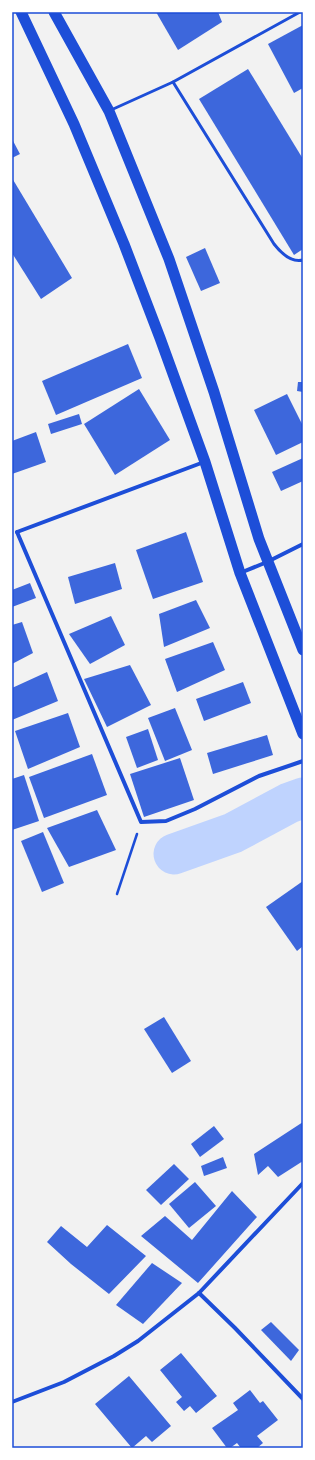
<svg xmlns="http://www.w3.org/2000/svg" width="315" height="1460" font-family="'IBM Plex Sans',sans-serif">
	<rect width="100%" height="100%" fill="#f2f2f2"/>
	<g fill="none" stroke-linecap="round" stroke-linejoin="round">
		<!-- river -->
		<path stroke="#bfd3fe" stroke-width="41" d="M 174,854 L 233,833 L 289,803 L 303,798"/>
	</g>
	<!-- building -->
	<g fill="#3d67dc">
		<path d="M 156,12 L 218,12 L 222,22 L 178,50 Z"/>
		<path d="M 303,25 L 303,88 L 294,93 L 268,44 Z"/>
		<path d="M 248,69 L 303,159 L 303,249 L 294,255 L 199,99 Z"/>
		<path d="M 12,139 L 20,154 L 12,158 Z"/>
		<path d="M 12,178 L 72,278 L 41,299 L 12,253 Z"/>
		<path d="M 205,248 L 220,283 L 201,291 L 186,257 Z"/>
		<path d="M 128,344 L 142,378 L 56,415 L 42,381 Z"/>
		<path d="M 298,382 L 303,382 L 303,392 L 297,391 Z"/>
		<path d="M 139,389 L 170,440 L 115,475 L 84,424 Z"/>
		<path d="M 287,394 L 303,426 L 303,442 L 276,455 L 254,410 Z"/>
		<path d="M 79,414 L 82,424 L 51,434 L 48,424 Z"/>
		<path d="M 36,432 L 46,462 L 12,474 L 12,441 Z"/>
		<path d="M 303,458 L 303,481 L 281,491 L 272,472 Z"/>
		<path d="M 186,532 L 203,582 L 153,599 L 136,550 Z"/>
		<path d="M 115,563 L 122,589 L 75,604 L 68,577 Z"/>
		<path d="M 30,583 L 36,598 L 12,607 L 12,590 Z"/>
		<path d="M 196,600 L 210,628 L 164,647 L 159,614 Z"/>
		<path d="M 111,616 L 125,645 L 90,664 L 69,634 Z"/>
		<path d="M 22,622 L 33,653 L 12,664 L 12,625 Z"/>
		<path d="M 213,642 L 225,670 L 177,692 L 165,659 Z"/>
		<path d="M 130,665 L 151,705 L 107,727 L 84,679 Z"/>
		<path d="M 47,672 L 58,701 L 12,720 L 12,688 Z"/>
		<path d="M 243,682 L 251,703 L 204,721 L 196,699 Z"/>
		<path d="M 175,708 L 192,750 L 165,761 L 148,718 Z"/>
		<path d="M 68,713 L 80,747 L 28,769 L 15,731 Z"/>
		<path d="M 148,729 L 158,760 L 137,768 L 126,737 Z"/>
		<path d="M 267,735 L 273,755 L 213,774 L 207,753 Z"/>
		<path d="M 92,754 L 107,795 L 44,818 L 29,777 Z"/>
		<path d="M 180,758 L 194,800 L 144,817 L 130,774 Z"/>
		<path d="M 24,775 L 39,821 L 12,830 L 12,779 Z"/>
		<path d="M 97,810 L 116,850 L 69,867 L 47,828 Z"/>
		<path d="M 43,832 L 64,883 L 42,892 L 21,841 Z"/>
		<path d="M 303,881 L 303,946 L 297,951 L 266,907 Z"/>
		<path d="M 164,1017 L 191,1061 L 172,1073 L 144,1029 Z"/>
		<path d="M 303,1122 L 303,1161 L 278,1177 L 268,1166 L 258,1175 L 254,1154 Z"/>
		<path d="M 214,1126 L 224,1139 L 200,1157 L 191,1144 Z"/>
		<path d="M 223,1157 L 227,1168 L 204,1176 L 201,1166 Z"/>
		<path d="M 174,1164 L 189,1179 L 161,1205 L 146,1190 Z"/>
		<path d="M 195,1182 L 216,1206 L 189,1228 L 169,1204 Z"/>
		<path d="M 232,1191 L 257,1217 L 198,1283 L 141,1236 L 165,1216 L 192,1240 Z"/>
		<path d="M 107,1225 L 146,1256 L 109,1294 L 71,1264 L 47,1242 L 61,1226 L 87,1247 Z"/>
		<path d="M 152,1263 L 182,1283 L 143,1324 L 116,1305 Z"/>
		<path d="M 271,1322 L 299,1350 L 291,1361 L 261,1330 Z"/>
		<path d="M 181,1353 L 217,1396 L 196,1413 L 190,1406 L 184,1411 L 176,1402 L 182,1397 L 160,1370 Z"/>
		<path d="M 129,1376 L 171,1426 L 152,1442 L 146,1436 L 132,1448 L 95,1404 Z"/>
		<path d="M 250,1390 L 260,1403 L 263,1401 L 278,1420 L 257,1436 L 263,1443 L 257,1448 L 241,1448 L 237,1443 L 230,1448 L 227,1448 L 212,1428 L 238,1410 L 233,1403 Z"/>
	</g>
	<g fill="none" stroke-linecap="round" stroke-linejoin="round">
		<!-- path -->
		<path stroke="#1d4ed8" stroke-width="2.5" d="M 117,894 L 137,834"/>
		<!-- service -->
		<g stroke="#1d4ed8" stroke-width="3">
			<path d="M 173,82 L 274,244 C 281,253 291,263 303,260"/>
			<path d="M 111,110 L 173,82 L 300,12"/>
		</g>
		<!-- minor -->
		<g stroke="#1d4ed8" stroke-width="4">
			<path d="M 17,532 L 141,822 L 166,821 L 195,809 L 259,776 L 303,761"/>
			<path d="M 17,532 L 204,462"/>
			<path d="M 240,573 L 267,562 L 303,544"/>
			<path d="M 199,1293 L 235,1328 L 303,1399"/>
			<path d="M 12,1402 L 64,1382 L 114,1356 L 138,1341 L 199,1293 L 303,1183"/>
		</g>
		<!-- trunk -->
		<g stroke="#1d4ed8" stroke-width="11">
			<path d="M 21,12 L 74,124 L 124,244 L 160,338 L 205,462 L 240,573 L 303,734"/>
			<path d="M 54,12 L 109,111 L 169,259 L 214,392 L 259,539 L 303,650"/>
		</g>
	</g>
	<!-- border -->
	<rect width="315" height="1460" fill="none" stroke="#ffffff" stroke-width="26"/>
	<rect x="13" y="13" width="289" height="1434" fill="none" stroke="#1d4ed8" stroke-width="1.5"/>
</svg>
